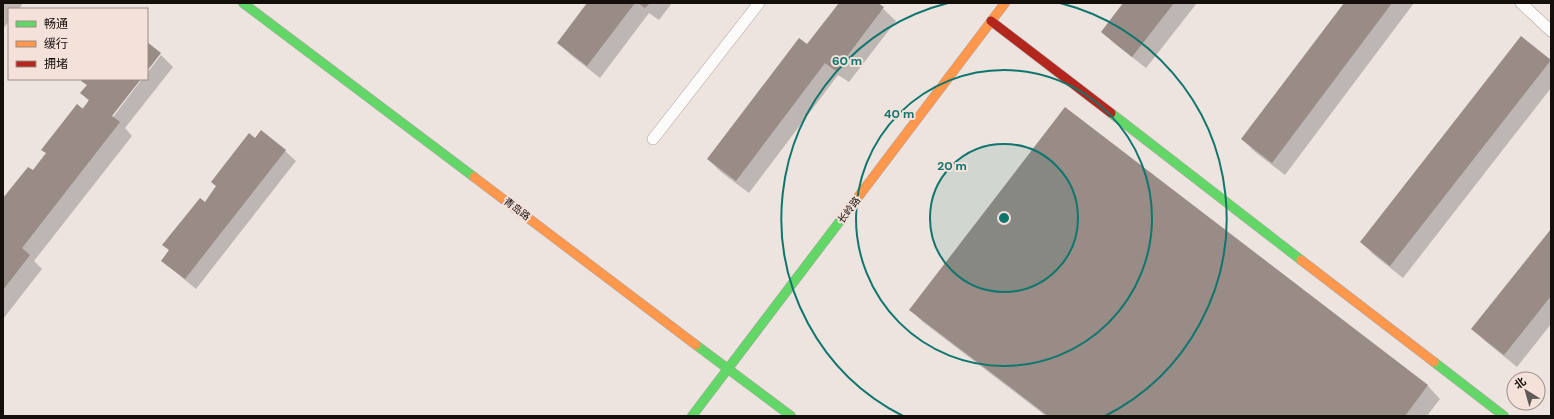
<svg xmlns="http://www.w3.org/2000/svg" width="1554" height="419" font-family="'DM Sans','Noto Sans SC',sans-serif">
	<rect width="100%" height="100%" fill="#ede4e0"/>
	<!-- shadow -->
	<g fill="#0003">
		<path d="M 3,3 L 23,3 L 19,9 L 9,9 L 9,21 L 3,29 Z"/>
		<path d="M 589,3 L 672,3 L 659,20 L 649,13 L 600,78 L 571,55 L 558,43 Z"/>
		<path d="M 840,3 L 877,3 L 896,21 L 849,82 L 838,75 L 749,193 L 721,172 L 708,159 L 807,46 Z"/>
		<path d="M 1125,3 L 1197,3 L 1146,68 L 1115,44 L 1102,32 Z"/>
		<path d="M 1345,3 L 1414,3 L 1285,175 L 1255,152 L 1242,139 Z"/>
		<path d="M 1521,38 L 1551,62 L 1551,88 L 1403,278 L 1374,255 L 1361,242 Z"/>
		<path d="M 161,55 L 173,67 L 125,128 L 132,136 L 34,261 L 42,269 L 3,319 L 3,200 L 33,172 L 47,154 L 43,150 L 89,101 L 81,93 L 88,86 L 82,80 L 84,79 L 140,79 L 108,119 L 110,121 L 142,79 L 147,79 L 147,73 Z"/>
		<path d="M 1065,109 L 1428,386 L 1440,399 L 1427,416 L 1046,416 L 923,322 L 911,310 Z"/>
		<path d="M 255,139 L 285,151 L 296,161 L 196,289 L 162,261 L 170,251 L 164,245 L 205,203 Z"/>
		<path d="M 1551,230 L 1551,324 L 1517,367 L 1485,341 L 1473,329 Z"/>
	</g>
	<!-- building -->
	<g fill="#998b86">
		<path d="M 587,3 L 635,3 L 587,66 L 557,43 Z"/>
		<path d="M 638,3 L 650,3 L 645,8 Z"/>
		<path d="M 839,3 L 878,3 L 884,7 L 836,71 L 825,63 L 736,181 L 707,159 L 799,38 L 807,44 Z"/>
		<path d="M 1123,3 L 1174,3 L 1132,57 L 1101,32 Z"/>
		<path d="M 1344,3 L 1392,3 L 1272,163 L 1241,139 Z"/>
		<path d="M 1521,36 L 1551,60 L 1390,266 L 1360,242 Z"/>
		<path d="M 147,42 L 161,53 L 147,71 Z"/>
		<path d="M 82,79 L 141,79 L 112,116 L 120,122 L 22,248 L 30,255 L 3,290 L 3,198 L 28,167 L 33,170 L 46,153 L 41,150 L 77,104 L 83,109 L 89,100 L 80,93 L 87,85 L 81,81 Z"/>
		<path d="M 1065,107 L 1428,385 L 1405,416 L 1048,416 L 909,310 Z"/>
		<path d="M 261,130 L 286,150 L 185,279 L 161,261 L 169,250 L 162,245 L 200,198 L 205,202 L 216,186 L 211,182 L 249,133 L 255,138 Z"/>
		<path d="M 1551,229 L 1551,296 L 1504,355 L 1471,329 Z"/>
	</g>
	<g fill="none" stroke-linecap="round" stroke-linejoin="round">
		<!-- lane casing -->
		<g stroke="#aba4a1" stroke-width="12">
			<g id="lane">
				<path d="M 1521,3 L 1551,31"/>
				<path d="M 653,139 L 759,3"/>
			</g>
		</g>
		<!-- fast casing -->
		<g stroke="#aba4a1" stroke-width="10">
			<g id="fast">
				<path d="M 243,3 L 474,177"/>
				<path d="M 1111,113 L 1301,260"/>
				<path d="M 696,345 L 791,416"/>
				<path d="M 1434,362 L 1504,416"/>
				<path d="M 692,416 L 843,217"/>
			</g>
		</g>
		<!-- slow casing -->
		<g stroke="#aba4a1" stroke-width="10">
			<g id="slow">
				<path d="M 474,177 L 696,345"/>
				<path d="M 843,217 L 1005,3"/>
				<path d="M 1301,260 L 1434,362"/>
			</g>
		</g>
		<!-- jam casing -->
		<g stroke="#aba4a1" stroke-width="10">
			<path id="jam" d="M 991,21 L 1111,113"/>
		</g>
		<!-- lane -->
		<use href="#lane" stroke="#fcfbfa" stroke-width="11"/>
		<!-- fast -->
		<use href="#fast" stroke="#63d668" stroke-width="9"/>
		<!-- slow -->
		<use href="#slow" stroke="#ff974d" stroke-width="9"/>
		<!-- jam -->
		<use href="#jam" stroke="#b3261e" stroke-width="9"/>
	</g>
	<!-- distance rings -->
	<circle cx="1004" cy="218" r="74" fill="#0f766e" fill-opacity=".12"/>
	<g fill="none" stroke="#0f766e" stroke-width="2">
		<circle cx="1004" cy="218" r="74"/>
		<circle cx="1004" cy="218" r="148"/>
		<path d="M903 416A222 222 0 0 1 948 3M1060 3A222 222 0 0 1 1105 416"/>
	</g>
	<g text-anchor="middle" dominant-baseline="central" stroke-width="4" stroke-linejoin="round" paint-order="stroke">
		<!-- street labels -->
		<g font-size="10" fill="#150f0c" stroke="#f3e1da">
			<text transform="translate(517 209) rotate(37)">青岛路</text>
			<text transform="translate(849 210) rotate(-53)">长岭路</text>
		</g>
	</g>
	<circle cx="1004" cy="218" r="6" fill="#0f766e" stroke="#f3e1da" stroke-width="2"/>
	<g font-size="12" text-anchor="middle" font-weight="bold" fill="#0f766e" stroke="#f3e1da" stroke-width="4" stroke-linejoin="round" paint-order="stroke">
		<text x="847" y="65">60 m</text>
		<text x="899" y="118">40 m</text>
		<text x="952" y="170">20 m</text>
	</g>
	<!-- border -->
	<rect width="1554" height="419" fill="none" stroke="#150f0c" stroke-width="8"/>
	<!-- legend -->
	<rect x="8" y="8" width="140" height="72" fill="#f3e1da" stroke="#9a8d88"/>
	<rect x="16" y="21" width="20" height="6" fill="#63d668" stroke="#9a8d88"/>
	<text x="44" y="28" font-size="12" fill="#150f0c">畅通</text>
	<rect x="16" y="41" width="20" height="6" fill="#ff974d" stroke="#9a8d88"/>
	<text x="44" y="48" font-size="12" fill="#150f0c">缓行</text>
	<rect x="16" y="61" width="20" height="6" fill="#b3261e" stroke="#9a8d88"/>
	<text x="44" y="68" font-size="12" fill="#150f0c">拥堵</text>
	<!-- north arrow -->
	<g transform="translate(1526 391) rotate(323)"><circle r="19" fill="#f3e1da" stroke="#9a8d88"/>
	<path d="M0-3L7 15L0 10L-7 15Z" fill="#615a56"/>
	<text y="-6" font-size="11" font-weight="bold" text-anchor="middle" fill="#150f0c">北</text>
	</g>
</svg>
